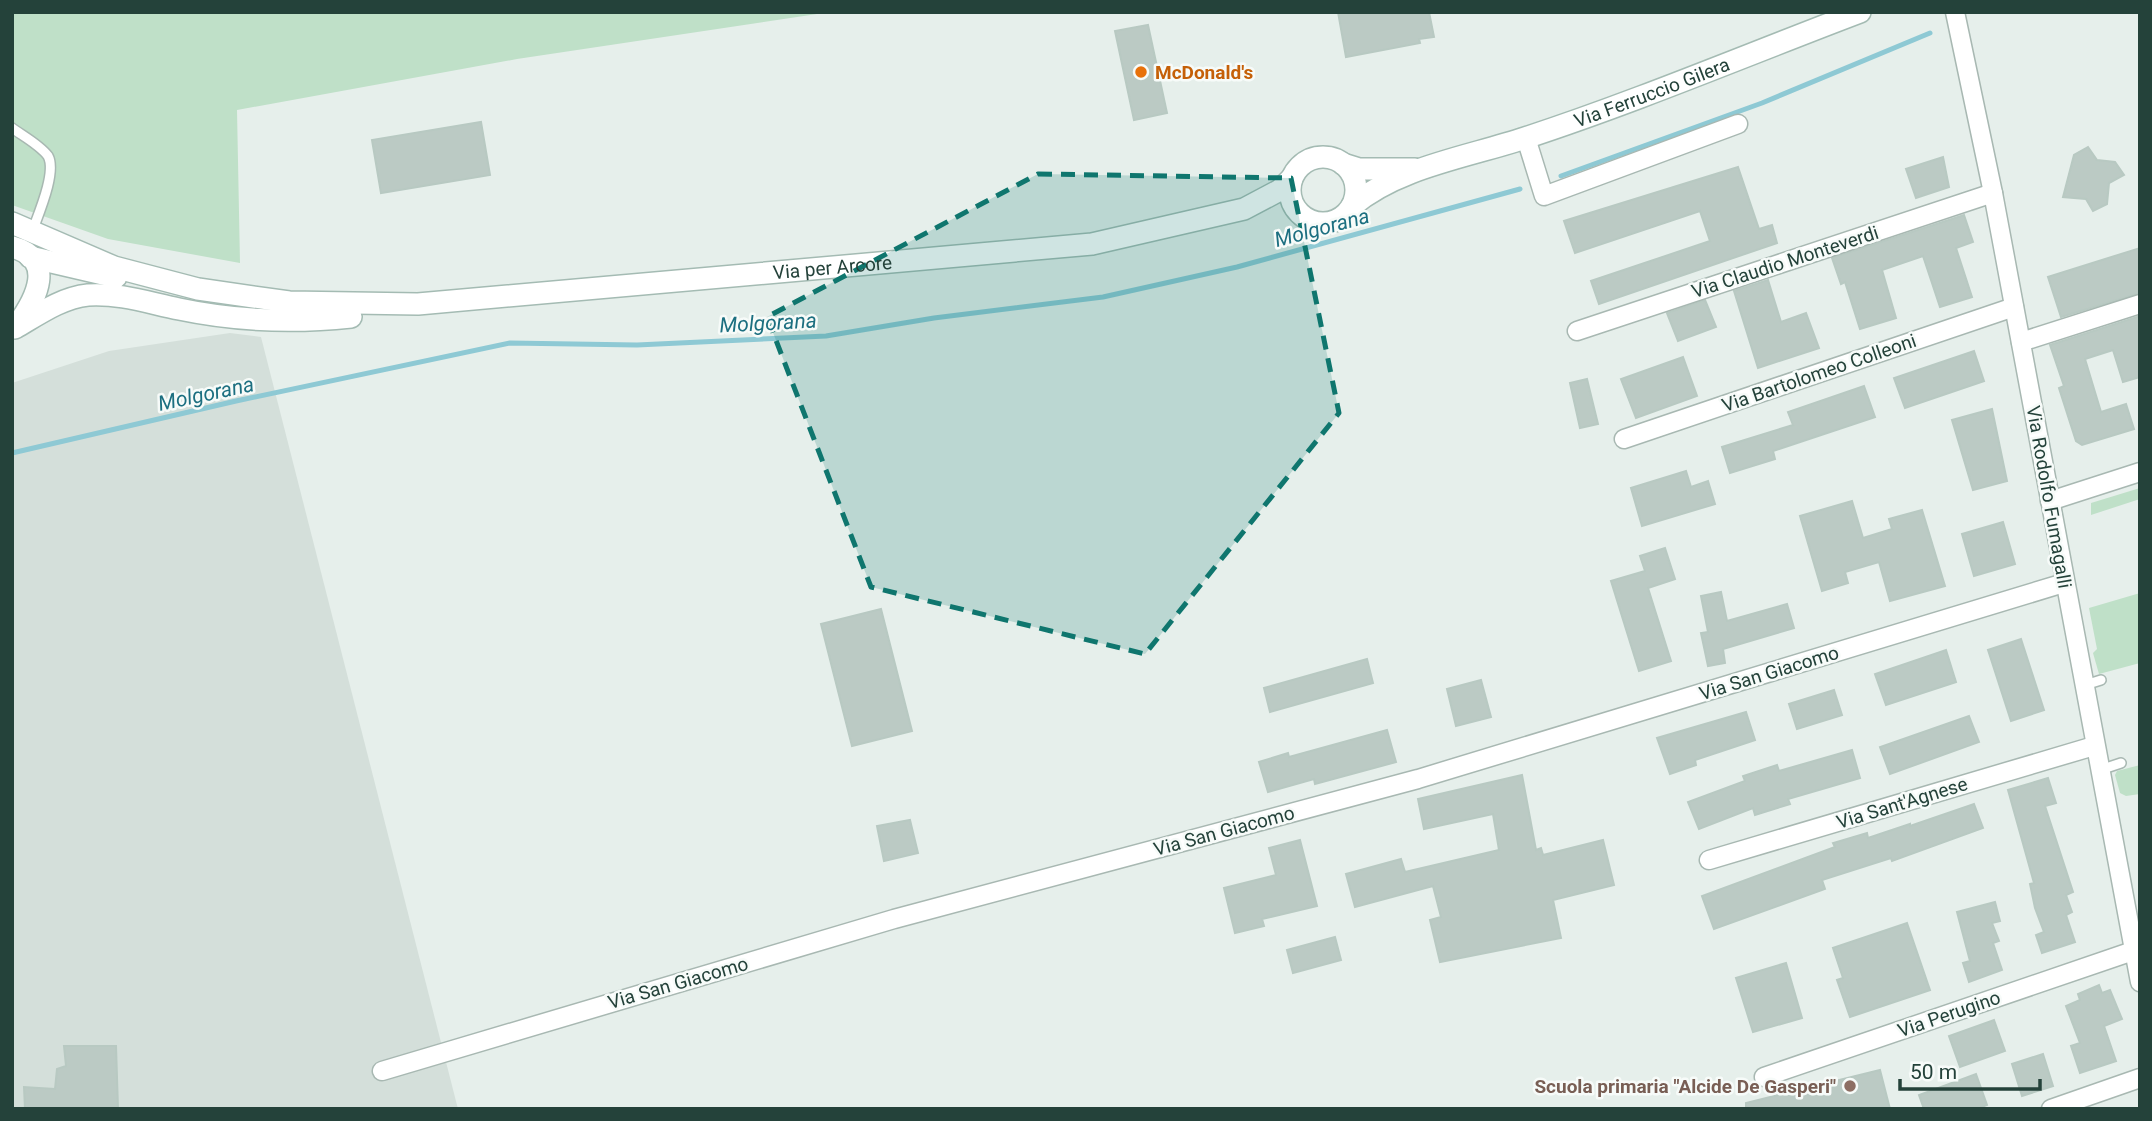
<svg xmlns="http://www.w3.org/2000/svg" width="2152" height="1121" font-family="Roboto,sans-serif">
	<rect width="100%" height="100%" fill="#e6efeb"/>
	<!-- built -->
	<path fill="#d4dfda" d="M 230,333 L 261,337 L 458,1109 L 12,1109 L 12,383 L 109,351 Z"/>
	<!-- green -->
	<g fill="#bfe0c8">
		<path d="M 12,12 L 817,12 L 817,14 L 517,59 L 237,110 L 240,263 L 108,239 L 12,205 Z"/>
		<path d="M 2140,488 L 2140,499 L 2091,515 L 2091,503 Z"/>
		<path d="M 2140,593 L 2140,663 L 2099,674 L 2093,653 L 2097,649 L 2089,608 Z"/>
		<path d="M 2140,765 L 2140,794 L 2126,796 L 2120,793 L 2115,775 L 2117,771 Z"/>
	</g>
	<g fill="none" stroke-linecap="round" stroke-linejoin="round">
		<!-- stream -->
		<g stroke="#8ec9d4" stroke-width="5">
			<path d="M 1561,176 L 1762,103 L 1930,33"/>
			<path d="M 12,453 L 236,401 L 510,343 L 637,345 L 826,336 L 934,318 L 1103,297 L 1237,267 L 1520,189"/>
		</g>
	</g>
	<!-- building -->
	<g fill="#bbcac4" stroke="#b8c9c2" stroke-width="2">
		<path d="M 1338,12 L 1429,12 L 1434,37 L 1419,39 L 1420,43 L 1346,57 Z"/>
		<path d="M 1148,25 L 1167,113 L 1134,120 L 1115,31 Z"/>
		<path d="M 481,122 L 490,175 L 381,193 L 372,140 Z"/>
		<path d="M 2088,147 L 2097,160 L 2115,162 L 2124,175 L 2109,183 L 2107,204 L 2093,211 L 2086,199 L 2063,197 L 2074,155 Z"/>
		<path d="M 1943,157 L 1949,187 L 1916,198 L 1906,169 Z"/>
		<path d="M 1738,167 L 1759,229 L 1772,225 L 1777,243 L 1599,304 L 1591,281 L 1710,241 L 1700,211 L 1575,253 L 1564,221 Z"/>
		<path d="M 1964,215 L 1973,242 L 1956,248 L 1972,297 L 1940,307 L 1923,256 L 1882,270 L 1896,318 L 1860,329 L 1845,282 L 1841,284 L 1832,258 Z"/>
		<path d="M 2140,248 L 2140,293 L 2061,317 L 2048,277 Z"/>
		<path d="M 1768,280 L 1781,322 L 1806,313 L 1819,348 L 1758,368 L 1734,291 Z"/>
		<path d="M 1705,300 L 1716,327 L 1678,341 L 1667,313 Z"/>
		<path d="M 2140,316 L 2140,377 L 2123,382 L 2113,350 L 2085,359 L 2101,412 L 2126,404 L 2134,429 L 2082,445 L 2076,441 L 2059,388 L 2064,386 L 2050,345 Z"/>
		<path d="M 1974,351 L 1984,381 L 1905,408 L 1894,378 Z"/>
		<path d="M 1683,357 L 1697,396 L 1636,418 L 1621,379 Z"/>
		<path d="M 1587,379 L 1598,424 L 1580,428 L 1570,383 Z"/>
		<path d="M 1864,386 L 1875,417 L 1773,451 L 1775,459 L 1730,473 L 1722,447 L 1793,425 L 1788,412 Z"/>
		<path d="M 1992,409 L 2007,481 L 1973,490 L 1952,420 Z"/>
		<path d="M 1686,471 L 1691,487 L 1708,481 L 1715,504 L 1642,526 L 1631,488 Z"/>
		<path d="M 1852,501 L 1863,538 L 1892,529 L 1889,519 L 1922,510 L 1945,586 L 1890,601 L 1879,562 L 1845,572 L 1848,583 L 1822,591 L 1800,516 Z"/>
		<path d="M 2003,522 L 2015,564 L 1974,576 L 1962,534 Z"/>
		<path d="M 1665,548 L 1675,579 L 1648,588 L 1671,661 L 1639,671 L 1611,581 L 1645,571 L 1640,556 Z"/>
		<path d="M 1721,592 L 1727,621 L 1787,604 L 1794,628 L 1723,649 L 1725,663 L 1708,666 L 1701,633 L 1708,632 L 1701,596 Z"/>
		<path d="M 881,609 L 912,731 L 852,746 L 821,624 Z"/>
		<path d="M 2021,639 L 2044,710 L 2011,721 L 1988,650 Z"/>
		<path d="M 1946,650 L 1956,682 L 1886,705 L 1875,674 Z"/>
		<path d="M 1367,659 L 1373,683 L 1270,712 L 1264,688 Z"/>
		<path d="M 1481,680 L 1491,717 L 1456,726 L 1447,689 Z"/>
		<path d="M 1834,690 L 1842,715 L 1797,729 L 1789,704 Z"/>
		<path d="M 1746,712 L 1755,740 L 1695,760 L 1696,765 L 1670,774 L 1657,738 Z"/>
		<path d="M 1969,716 L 1979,742 L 1890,774 L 1880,747 Z"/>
		<path d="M 1387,730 L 1396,762 L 1315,784 L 1314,779 L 1268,792 L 1259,762 L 1288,753 L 1289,757 Z"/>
		<path d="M 1852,750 L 1860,778 L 1788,799 L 1790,804 L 1755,815 L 1753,808 L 1699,829 L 1688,802 L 1745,781 L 1743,776 L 1777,765 L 1779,771 Z"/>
		<path d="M 1522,775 L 1536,850 L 1541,848 L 1543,855 L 1603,840 L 1614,885 L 1553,900 L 1561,938 L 1440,962 L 1430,920 L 1441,917 L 1433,886 L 1355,907 L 1346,874 L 1401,859 L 1405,872 L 1499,850 L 1493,814 L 1424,829 L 1418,799 Z"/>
		<path d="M 2048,778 L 2056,803 L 2045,806 L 2073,892 L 2066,895 L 2072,912 L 2066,915 L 2075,942 L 2042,953 L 2036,935 L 2044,932 L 2035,908 L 2030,884 L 2034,883 L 2008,790 Z"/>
		<path d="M 1974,804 L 1983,828 L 1892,861 L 1891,858 L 1822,880 L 1825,889 L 1714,929 L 1702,896 L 1835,847 L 1833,843 L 1867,833 L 1868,838 L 1910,824 L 1910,826 Z"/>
		<path d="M 910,820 L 918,853 L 884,861 L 877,826 Z"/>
		<path d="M 1300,840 L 1317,906 L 1262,919 L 1264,926 L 1235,933 L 1224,888 L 1276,875 L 1269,848 Z"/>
		<path d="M 1995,902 L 2000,921 L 1992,923 L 1999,941 L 1993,943 L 2002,970 L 1969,982 L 1963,963 L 1970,961 L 1957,912 Z"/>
		<path d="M 1907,923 L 1930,990 L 1850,1017 L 1837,980 L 1843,978 L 1833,948 Z"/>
		<path d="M 1335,937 L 1341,960 L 1293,973 L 1287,950 Z"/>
		<path d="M 1786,963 L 1802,1018 L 1753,1032 L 1736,978 Z"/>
		<path d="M 2099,985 L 2102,993 L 2110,990 L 2122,1019 L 2104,1026 L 2116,1061 L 2080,1073 L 2071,1046 L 2080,1043 L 2066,1006 L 2080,1000 L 2078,994 Z"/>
		<path d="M 1994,1020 L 2005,1051 L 1960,1067 L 1949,1036 Z"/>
		<path d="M 64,1046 L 116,1046 L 118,1109 L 25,1109 L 24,1087 L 55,1089 L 57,1069 L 66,1066 Z"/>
		<path d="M 2043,1054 L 2053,1086 L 2022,1096 L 2012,1064 Z"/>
		<path d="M 1880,1070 L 1890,1109 L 1746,1109 L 1746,1103 Z"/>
		<path d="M 1976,1074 L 1987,1105 L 1977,1109 L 1924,1109 L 1919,1095 Z"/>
	</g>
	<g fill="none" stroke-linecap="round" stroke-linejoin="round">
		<!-- lane casing -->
		<g stroke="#a8b8b2" stroke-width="12">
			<g id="lane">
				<path d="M 12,128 C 23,136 40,145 48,156 C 57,172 38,215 32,232"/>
				<path d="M 2085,685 L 2101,680"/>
				<path d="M 2100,770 L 2121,763"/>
			</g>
		</g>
		<!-- street casing -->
		<g stroke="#a8b8b2" stroke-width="21">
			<g id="street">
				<path d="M 1955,12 L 1993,193 L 2140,982"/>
				<path d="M 1526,138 L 1544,196 L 1738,124"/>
				<path d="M 1577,331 L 1993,193"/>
				<path d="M 2021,342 L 2140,304"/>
				<path d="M 1624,439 L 2014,307"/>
				<path d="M 2050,501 L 2140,472"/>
				<path d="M 1709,860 L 2094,746"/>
				<path d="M 382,1071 L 894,919 L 1418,779 L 2064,583"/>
				<path d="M 1764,1077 L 2133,951"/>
				<path d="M 2051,1109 L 2140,1078"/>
			</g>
		</g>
		<!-- secondary casing -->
		<g stroke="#a4bbb3" stroke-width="24">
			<g id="secondary">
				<circle cx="1323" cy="190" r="33"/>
				<path d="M 1343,164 L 1359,169 L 1415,169"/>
				<path id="s1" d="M 1352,206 C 1398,167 1468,157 1525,138 C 1638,101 1749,54 1860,12"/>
				<path id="s2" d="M 12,223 L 114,267 L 198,289 L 289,302 L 418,304 L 1092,244 L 1244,209 L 1280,190 L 1292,178"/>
				<path d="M 12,247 C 57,259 36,299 18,324"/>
				<path d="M 30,257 L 116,277"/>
				<path d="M 15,328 C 39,314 61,298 88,295 C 120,293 149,303 179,309 C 236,321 294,323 351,317"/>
			</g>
		</g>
		<!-- lane -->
		<use href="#lane" stroke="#fff" stroke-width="9"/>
		<!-- street -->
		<use href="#street" stroke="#fff" stroke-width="18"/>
		<!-- secondary -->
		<use href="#secondary" stroke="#fff" stroke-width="21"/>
	</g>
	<!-- marked area -->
	<path fill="#0f766e" fill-opacity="0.2" stroke="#0f766e" stroke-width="5" stroke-dasharray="14 9" stroke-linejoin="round" d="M 1038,174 L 1291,178 L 1339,413 L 1145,654 L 871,587 L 767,317 Z"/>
	<!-- markers -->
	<circle fill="#e8710a" stroke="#f7fbf9" stroke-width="2.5" cx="1141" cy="72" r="7"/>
	<circle fill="#8d6e63" stroke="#f7fbf9" stroke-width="2.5" cx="1850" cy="1086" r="7"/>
	<g text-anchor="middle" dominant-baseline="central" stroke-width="5" stroke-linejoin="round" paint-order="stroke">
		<!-- food labels -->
		<g font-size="19" font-weight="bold" fill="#c56008" stroke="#f7fbf9" text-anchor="start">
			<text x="1155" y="72">McDonald's</text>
		</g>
		<!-- street labels -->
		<g font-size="19" fill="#24423a" stroke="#f7fbf9">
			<text stroke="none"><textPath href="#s1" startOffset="322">Via Ferruccio Gilera</textPath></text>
			<text transform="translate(1785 262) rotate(-18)">Via Claudio Monteverdi</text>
			<text stroke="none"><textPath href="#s2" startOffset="835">Via per Arcore</textPath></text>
			<text transform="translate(1819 373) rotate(-19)">Via Bartolomeo Colleoni</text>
			<text transform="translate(2049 497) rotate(80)">Via Rodolfo Fumagalli</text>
			<text transform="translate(1769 673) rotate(-17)">Via San Giacomo</text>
			<text transform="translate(1902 803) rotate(-17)">Via Sant'Agnese</text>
			<text transform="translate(1224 831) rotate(-15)">Via San Giacomo</text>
			<text transform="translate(678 983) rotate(-16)">Via San Giacomo</text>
			<text transform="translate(1949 1014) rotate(-19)">Via Perugino</text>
		</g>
		<!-- education labels -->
		<g font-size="19" font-weight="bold" fill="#785e54" stroke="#f7fbf9" text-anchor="end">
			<text x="1836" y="1086">Scuola primaria "Alcide De Gasperi"</text>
		</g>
		<!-- water labels -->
		<g font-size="21" font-style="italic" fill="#1c6f80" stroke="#f7fbf9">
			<text transform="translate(1322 228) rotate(-15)">Molgorana</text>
			<text transform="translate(768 323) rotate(-3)">Molgorana</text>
			<text transform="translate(206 394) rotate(-12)">Molgorana</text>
		</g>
	</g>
	<!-- border -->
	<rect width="2152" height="1121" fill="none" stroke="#24423a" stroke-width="28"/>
	<!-- scale -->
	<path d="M1900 1079v10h140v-10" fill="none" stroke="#24423a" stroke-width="3.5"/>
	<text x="1910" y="1079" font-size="21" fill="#24423a" stroke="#f7fbf9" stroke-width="5" paint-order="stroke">50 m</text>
</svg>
